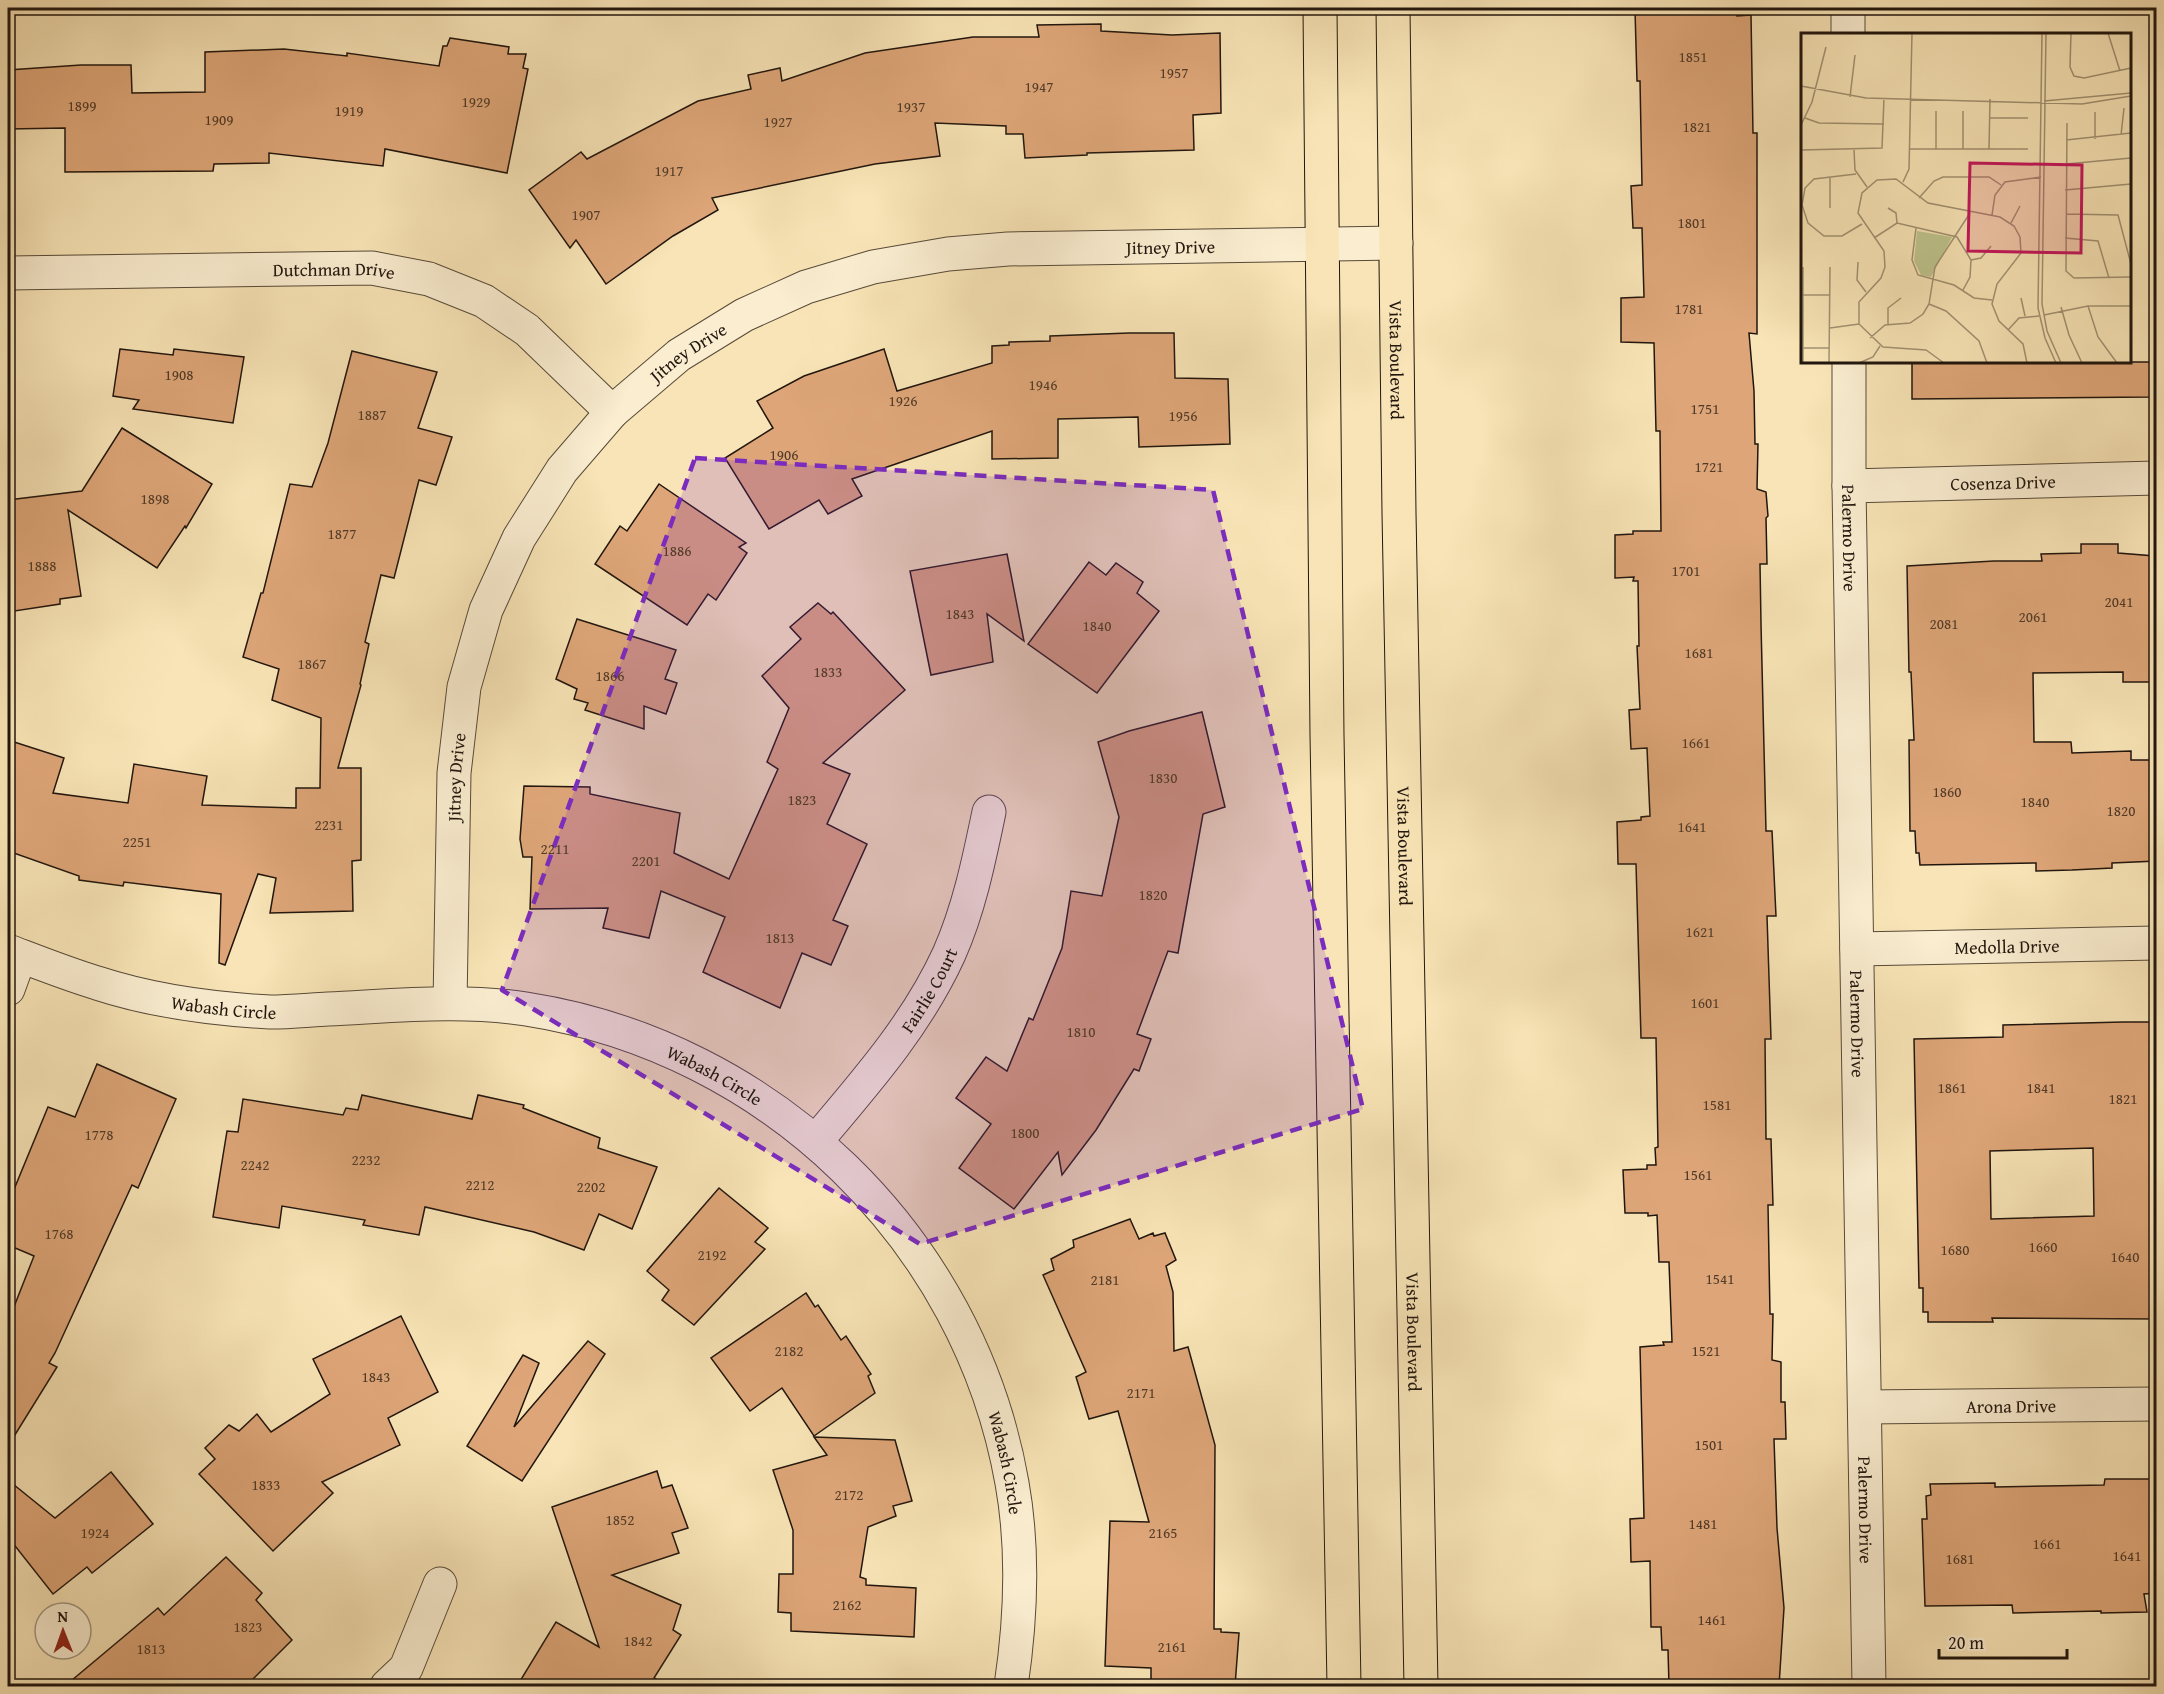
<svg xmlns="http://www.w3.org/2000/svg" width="2164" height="1694" font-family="'Gentium Book Plus',serif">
	<rect width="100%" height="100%" fill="#f8e4b6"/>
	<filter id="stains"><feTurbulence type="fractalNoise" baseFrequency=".00333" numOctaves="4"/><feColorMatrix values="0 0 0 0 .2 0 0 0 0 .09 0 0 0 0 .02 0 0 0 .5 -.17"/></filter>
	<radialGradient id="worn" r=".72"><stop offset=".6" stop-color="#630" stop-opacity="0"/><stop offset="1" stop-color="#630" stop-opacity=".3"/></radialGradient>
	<!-- building -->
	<g fill="#dea678" stroke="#21160e" stroke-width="1.5" fill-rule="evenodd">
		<path d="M 1713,8 L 1713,11 L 1737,12 L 1737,16 L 1751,15 L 1753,133 L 1757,133 L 1757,334 L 1749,333 L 1754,391 L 1755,444 L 1758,444 L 1757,489 L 1766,492 L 1768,516 L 1766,518 L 1767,564 L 1760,564 L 1761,624 L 1766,831 L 1772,831 L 1776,916 L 1767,916 L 1771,1039 L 1765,1039 L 1766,1139 L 1771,1139 L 1773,1205 L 1768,1205 L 1770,1314 L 1773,1314 L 1772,1360 L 1781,1362 L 1781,1402 L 1785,1402 L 1786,1439 L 1774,1439 L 1777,1528 L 1784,1608 L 1779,1686 L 1669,1686 L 1668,1650 L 1662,1650 L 1661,1627 L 1651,1627 L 1650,1561 L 1631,1562 L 1630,1519 L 1644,1518 L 1640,1347 L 1664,1345 L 1663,1342 L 1672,1342 L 1669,1262 L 1659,1262 L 1657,1215 L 1648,1216 L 1648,1213 L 1625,1213 L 1623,1170 L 1647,1169 L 1647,1165 L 1656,1165 L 1655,1148 L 1658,1147 L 1656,1038 L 1641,1038 L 1636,864 L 1618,864 L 1617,822 L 1641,820 L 1641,817 L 1650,816 L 1647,748 L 1631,749 L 1629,710 L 1640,709 L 1637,646 L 1639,646 L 1638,581 L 1633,581 L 1634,577 L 1615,578 L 1615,535 L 1633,534 L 1633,531 L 1661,531 L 1660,431 L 1656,431 L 1654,343 L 1621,342 L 1621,298 L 1644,297 L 1642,228 L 1633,228 L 1631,186 L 1642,185 L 1640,81 L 1637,81 L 1635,10 Z"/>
		<path d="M 1101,24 L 1101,31 L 1172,35 L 1220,33 L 1221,113 L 1193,115 L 1194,150 L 1087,153 L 1087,155 L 1025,158 L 1023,134 L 1006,134 L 1006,126 L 935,123 L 940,156 L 875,164 L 712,198 L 718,210 L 673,236 L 606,284 L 576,240 L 570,248 L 529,190 L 581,152 L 587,159 L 698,101 L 751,89 L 748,75 L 780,68 L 782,81 L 865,53 L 973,37 L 1039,37 L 1037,25 Z"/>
		<path d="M 450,38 L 509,47 L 508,54 L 526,54 L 523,68 L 528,69 L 507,173 L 385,149 L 383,166 L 269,153 L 269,163 L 214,164 L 213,171 L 65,172 L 65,128 L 8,129 L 8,70 L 81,65 L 131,65 L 132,93 L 205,92 L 205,52 L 284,49 L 347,56 L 347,53 L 439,66 L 443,46 L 447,46 Z"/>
		<path d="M 1129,333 L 1174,333 L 1175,378 L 1228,379 L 1230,444 L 1139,447 L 1138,417 L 1058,419 L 1058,458 L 992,459 L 992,431 L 852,479 L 862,496 L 828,514 L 819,500 L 769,529 L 725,458 L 773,428 L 757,401 L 804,376 L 884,349 L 897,391 L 992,363 L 992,346 L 1009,345 L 1009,342 L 1050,341 L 1050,336 Z"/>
		<path d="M 120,349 L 173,355 L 174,349 L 244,357 L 233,423 L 133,409 L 139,400 L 113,396 Z"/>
		<path d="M 352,351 L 437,372 L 418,428 L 452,437 L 436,485 L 419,480 L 394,578 L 381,575 L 365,642 L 369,644 L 360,684 L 361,685 L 338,768 L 361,768 L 361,860 L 352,861 L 353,911 L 270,913 L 276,878 L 258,874 L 225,965 L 219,963 L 221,894 L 124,882 L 123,886 L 79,880 L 79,876 L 8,851 L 8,740 L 64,758 L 53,793 L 128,803 L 134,764 L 207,776 L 202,805 L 296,808 L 296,788 L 320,788 L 321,718 L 272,700 L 279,669 L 243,657 L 261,593 L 263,593 L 290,484 L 312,487 L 328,443 Z"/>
		<path d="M 1912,362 L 2150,362 L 2151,397 L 1912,399 Z"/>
		<path d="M 122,428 L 212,484 L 186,528 L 185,526 L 157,568 L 68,510 L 81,596 L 60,599 L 60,604 L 8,612 L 8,500 L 82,491 Z"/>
		<path d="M 659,484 L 746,543 L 739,547 L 747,553 L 716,600 L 708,594 L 687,625 L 595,564 L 620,526 L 627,531 Z"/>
		<path d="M 2081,544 L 2118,544 L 2118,553 L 2155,556 L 2157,682 L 2123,682 L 2123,672 L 2033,673 L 2034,742 L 2071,742 L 2072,753 L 2131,751 L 2131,760 L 2157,760 L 2157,861 L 2112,863 L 2112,868 L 2072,870 L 2036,871 L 2036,863 L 1920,865 L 1919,853 L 1916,853 L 1915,831 L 1910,831 L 1909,740 L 1914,740 L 1911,672 L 1909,672 L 1907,566 L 1994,561 L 2042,561 L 2041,554 L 2081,553 Z"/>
		<path d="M 1007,554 L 1024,641 L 987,614 L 993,662 L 931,675 L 910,571 Z"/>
		<path d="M 1089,562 L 1106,575 L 1116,563 L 1143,582 L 1137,593 L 1159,611 L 1097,693 L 1028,644 Z"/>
		<path d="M 818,603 L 831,614 L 833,612 L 905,690 L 823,763 L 850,774 L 827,824 L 867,844 L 833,920 L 848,926 L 831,965 L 802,953 L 780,1008 L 703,972 L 725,917 L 661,891 L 649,938 L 603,928 L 608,908 L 530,909 L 532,857 L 523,857 L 520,839 L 524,786 L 590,787 L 590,794 L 680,813 L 674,853 L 729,879 L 778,769 L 767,762 L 789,708 L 762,676 L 801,639 L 790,627 Z"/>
		<path d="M 577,619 L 676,650 L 665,679 L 677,683 L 666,714 L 644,706 L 644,729 L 585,710 L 588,703 L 574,699 L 577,689 L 556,679 Z"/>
		<path d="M 1202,712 L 1225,807 L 1203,814 L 1178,953 L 1168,951 L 1137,1034 L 1151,1039 L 1139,1071 L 1134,1069 L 1096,1130 L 1062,1175 L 1058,1152 L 1014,1209 L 959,1168 L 991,1124 L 956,1098 L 986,1057 L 1007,1071 L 1029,1018 L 1033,1020 L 1062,948 L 1071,891 L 1102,896 L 1119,817 L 1098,742 L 1129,731 Z"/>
		<path d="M 2123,1022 L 2157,1022 L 2157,1319 L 1992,1318 L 1993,1322 L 1928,1322 L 1928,1312 L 1923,1312 L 1923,1288 L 1919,1288 L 1914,1039 L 2003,1037 L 2003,1025 ZM 2093,1148 L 2094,1216 L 1991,1219 L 1990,1151 Z"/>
		<path d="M 97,1064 L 176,1099 L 138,1188 L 132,1185 L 55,1353 L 49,1363 L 57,1367 L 8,1446 L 8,1322 L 34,1256 L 8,1245 L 8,1204 L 48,1107 L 75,1117 Z"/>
		<path d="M 362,1095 L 472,1119 L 478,1095 L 524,1105 L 523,1108 L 600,1138 L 598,1148 L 657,1167 L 632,1229 L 599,1214 L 584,1250 L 534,1232 L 425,1207 L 419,1235 L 363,1225 L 365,1220 L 282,1206 L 279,1228 L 213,1217 L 227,1131 L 238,1132 L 243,1099 L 343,1115 L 346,1108 L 358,1110 Z"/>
		<path d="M 719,1188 L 768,1228 L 755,1242 L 765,1249 L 694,1325 L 662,1300 L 669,1290 L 647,1271 Z"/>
		<path d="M 1130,1219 L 1139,1239 L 1153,1233 L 1154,1236 L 1165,1233 L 1176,1260 L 1166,1266 L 1173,1292 L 1174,1351 L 1188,1347 L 1215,1445 L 1214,1629 L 1221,1629 L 1221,1632 L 1239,1633 L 1235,1686 L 1151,1686 L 1151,1668 L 1105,1666 L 1110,1521 L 1149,1522 L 1118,1411 L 1089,1419 L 1076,1377 L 1086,1372 L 1043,1275 L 1054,1270 L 1051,1259 L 1074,1247 L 1073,1240 Z"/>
		<path d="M 806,1293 L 815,1307 L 818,1305 L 841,1340 L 846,1336 L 871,1374 L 868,1376 L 875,1393 L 814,1436 L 782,1388 L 750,1411 L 711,1358 Z"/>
		<path d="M 401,1316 L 438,1392 L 388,1418 L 400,1445 L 322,1482 L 333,1493 L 273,1551 L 199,1474 L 215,1459 L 205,1448 L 229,1425 L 239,1431 L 257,1414 L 271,1432 L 330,1394 L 313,1359 Z"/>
		<path d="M 588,1341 L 605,1354 L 522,1481 L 467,1446 L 523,1355 L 539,1363 L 514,1427 Z"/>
		<path d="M 814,1437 L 895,1440 L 912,1501 L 893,1506 L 896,1516 L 868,1527 L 860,1577 L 866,1579 L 866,1585 L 916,1588 L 914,1637 L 791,1631 L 791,1613 L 778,1612 L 779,1574 L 793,1574 L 793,1530 L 773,1470 L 827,1455 Z"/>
		<path d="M 657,1471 L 662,1488 L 672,1485 L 688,1528 L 672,1533 L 679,1553 L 612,1575 L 681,1605 L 673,1630 L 681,1635 L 654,1678 L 669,1686 L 517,1686 L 556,1622 L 599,1647 L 552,1507 Z"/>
		<path d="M 111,1472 L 153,1524 L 92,1573 L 87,1567 L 53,1594 L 8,1537 L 8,1480 L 55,1518 Z"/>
		<path d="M 2105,1479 L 2157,1479 L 2157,1593 L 2144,1594 L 2147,1612 L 2101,1613 L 2101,1611 L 2013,1613 L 2012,1605 L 1925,1606 L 1922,1519 L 1927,1519 L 1926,1496 L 1931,1495 L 1930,1484 L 1995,1483 L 1995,1487 L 2104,1485 Z"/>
		<path d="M 226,1557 L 262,1593 L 256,1600 L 292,1640 L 246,1686 L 65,1686 L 158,1608 L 164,1615 Z"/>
	</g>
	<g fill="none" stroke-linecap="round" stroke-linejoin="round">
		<!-- minor casing -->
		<g stroke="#574a38" stroke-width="35">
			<g id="minor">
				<path d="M 1848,8 L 1848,34"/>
				<path id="s1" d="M 8,273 L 372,268 L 429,279 L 484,301 L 527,330 L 612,412"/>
				<path id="s2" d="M 1849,362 L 1849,486 L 1869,1686"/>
				<path id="s3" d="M 1849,486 L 2156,478"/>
				<path id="s4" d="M 1857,949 L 2156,943"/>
				<path id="s5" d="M 8,951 C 37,962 67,974 97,983 C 152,1001 213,1009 270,1012 C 289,1012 309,1010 328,1009 C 394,1006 461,999 526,1009 C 770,1047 969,1238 1012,1483 C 1024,1550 1021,1619 1011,1686"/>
				<path d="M 8,989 L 20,956"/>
				<path id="s6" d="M 450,1003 L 454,773 L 464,687 L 486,610 L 519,538 L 562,470 L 612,412 L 679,355 L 744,315 L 806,287 L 873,267 L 948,254 L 1008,249 L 1396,243"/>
				<path id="s7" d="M 816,1141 C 866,1082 917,1024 949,954 C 969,909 979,860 989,812"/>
				<path id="s8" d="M 1865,1407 L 2156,1404"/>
				<path d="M 387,1686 L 406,1668 L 440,1584"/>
			</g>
		</g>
		<!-- major casing -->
		<g stroke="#21160e" stroke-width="35">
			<g id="major">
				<path d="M 1320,8 L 1327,735 L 1344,1686"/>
				<path id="s9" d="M 1393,8 L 1399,513 L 1421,1686"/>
			</g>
		</g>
		<!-- minor -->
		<use href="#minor" stroke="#faedd0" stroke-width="33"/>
		<!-- major -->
		<use href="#major" stroke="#f8e4b6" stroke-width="33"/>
	</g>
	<!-- marked area -->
	<path fill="#7b2cbf" fill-opacity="0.2" stroke="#7b2cbf" stroke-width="4.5" stroke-dasharray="12 8" stroke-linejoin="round" d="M 695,458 L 1213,490 L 1363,1109 L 920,1244 L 502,990 Z"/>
	<g text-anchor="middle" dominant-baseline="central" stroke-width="4.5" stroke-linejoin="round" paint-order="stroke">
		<!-- number labels -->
		<g font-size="15" fill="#503a28">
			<text x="1693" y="56">1851</text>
			<text x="1174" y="72">1957</text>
			<text x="1039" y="86">1947</text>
			<text x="476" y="101">1929</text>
			<text x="82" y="105">1899</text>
			<text x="911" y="106">1937</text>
			<text x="349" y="110">1919</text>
			<text x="219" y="119">1909</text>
			<text x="778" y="121">1927</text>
			<text x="1697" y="126">1821</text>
			<text x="669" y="170">1917</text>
			<text x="586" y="214">1907</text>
			<text x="1692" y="222">1801</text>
			<text x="1689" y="308">1781</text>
			<text x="179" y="374">1908</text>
			<text x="1043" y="384">1946</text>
			<text x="903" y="400">1926</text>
			<text x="1705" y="408">1751</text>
			<text x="372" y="414">1887</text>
			<text x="1183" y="415">1956</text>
			<text x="784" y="454">1906</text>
			<text x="1709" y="466">1721</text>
			<text x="155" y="498">1898</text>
			<text x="342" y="533">1877</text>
			<text x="677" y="550">1886</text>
			<text x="42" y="565">1888</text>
			<text x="1686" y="570">1701</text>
			<text x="2119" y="601">2041</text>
			<text x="960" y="613">1843</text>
			<text x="2033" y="616">2061</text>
			<text x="1944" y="623">2081</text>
			<text x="1097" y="625">1840</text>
			<text x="1699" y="652">1681</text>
			<text x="312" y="663">1867</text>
			<text x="828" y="671">1833</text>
			<text x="610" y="675">1866</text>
			<text x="1696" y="742">1661</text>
			<text x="1163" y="777">1830</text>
			<text x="1947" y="791">1860</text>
			<text x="802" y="799">1823</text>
			<text x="2035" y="801">1840</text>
			<text x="2121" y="810">1820</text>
			<text x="329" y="824">2231</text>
			<text x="1692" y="826">1641</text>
			<text x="137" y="841">2251</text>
			<text x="555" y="848">2211</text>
			<text x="646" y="860">2201</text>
			<text x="1153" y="894">1820</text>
			<text x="1700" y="931">1621</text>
			<text x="780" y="937">1813</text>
			<text x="1705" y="1002">1601</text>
			<text x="1081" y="1031">1810</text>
			<text x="1952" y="1087">1861</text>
			<text x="2041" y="1087">1841</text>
			<text x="2123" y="1098">1821</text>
			<text x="1717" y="1104">1581</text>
			<text x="1025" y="1132">1800</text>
			<text x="99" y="1134">1778</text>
			<text x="366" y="1159">2232</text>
			<text x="255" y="1164">2242</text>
			<text x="1698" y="1174">1561</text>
			<text x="480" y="1184">2212</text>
			<text x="591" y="1186">2202</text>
			<text x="59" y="1233">1768</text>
			<text x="2043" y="1246">1660</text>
			<text x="1955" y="1249">1680</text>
			<text x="712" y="1254">2192</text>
			<text x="2125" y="1256">1640</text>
			<text x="1720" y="1278">1541</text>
			<text x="1105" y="1279">2181</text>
			<text x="789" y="1350">2182</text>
			<text x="1706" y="1350">1521</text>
			<text x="376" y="1376">1843</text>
			<text x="1141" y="1392">2171</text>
			<text x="1709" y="1444">1501</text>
			<text x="266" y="1484">1833</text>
			<text x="849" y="1494">2172</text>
			<text x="620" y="1519">1852</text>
			<text x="1703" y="1523">1481</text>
			<text x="95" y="1532">1924</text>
			<text x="1163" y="1532">2165</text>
			<text x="2047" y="1543">1661</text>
			<text x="2127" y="1555">1641</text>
			<text x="1960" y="1558">1681</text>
			<text x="847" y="1604">2162</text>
			<text x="1712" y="1619">1461</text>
			<text x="248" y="1626">1823</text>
			<text x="638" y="1640">1842</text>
			<text x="1172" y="1646">2161</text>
			<text x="151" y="1648">1813</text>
		</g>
		<!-- street labels -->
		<g font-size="18" fill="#21160e" stroke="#faedd0">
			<text stroke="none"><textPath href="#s6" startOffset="1234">Jitney Drive</textPath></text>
			<text stroke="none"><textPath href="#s1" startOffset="326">Dutchman Drive</textPath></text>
			<text stroke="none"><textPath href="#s6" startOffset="730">Jitney Drive</textPath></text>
			<text stroke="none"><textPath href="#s9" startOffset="352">Vista Boulevard</textPath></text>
			<text stroke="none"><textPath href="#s3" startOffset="154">Cosenza Drive</textPath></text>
			<text stroke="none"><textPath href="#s2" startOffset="176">Palermo Drive</textPath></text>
			<text stroke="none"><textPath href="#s6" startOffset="226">Jitney Drive</textPath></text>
			<text stroke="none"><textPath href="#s9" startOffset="838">Vista Boulevard</textPath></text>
			<text stroke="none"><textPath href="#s4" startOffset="150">Medolla Drive</textPath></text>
			<text stroke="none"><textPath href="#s7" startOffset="189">Fairlie Court</textPath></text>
			<text stroke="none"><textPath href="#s5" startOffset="224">Wabash Circle</textPath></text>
			<text stroke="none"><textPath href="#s2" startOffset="662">Palermo Drive</textPath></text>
			<text stroke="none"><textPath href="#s5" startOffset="728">Wabash Circle</textPath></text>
			<text stroke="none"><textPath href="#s9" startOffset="1324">Vista Boulevard</textPath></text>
			<text stroke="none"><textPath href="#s8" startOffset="146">Arona Drive</textPath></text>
			<text stroke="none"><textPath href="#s5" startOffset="1230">Wabash Circle</textPath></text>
			<text stroke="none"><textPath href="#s2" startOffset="1148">Palermo Drive</textPath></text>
		</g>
	</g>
	<!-- overview -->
	<g transform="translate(1801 33)">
		<rect width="330" height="330" fill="#f8e4b6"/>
		<path d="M 116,198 L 151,204 L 130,244 L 120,242 L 113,228 Z" fill="#bec48d"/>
		<path fill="none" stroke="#a29273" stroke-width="1.5" d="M 241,0 L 237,275 L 244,305 L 255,330M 245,0 L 241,271 L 246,298 L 260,330M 270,0 L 269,34 L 273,43 L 283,45 L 330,35M 307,0 L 319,38M 0,53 L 65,65 L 281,71 L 330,63M 49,64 L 54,22M 243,68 L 330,60M 294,79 L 294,106M 4,85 L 18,90 L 83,91M 188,85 L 227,85M 266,90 L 265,238 L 273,245 L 330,244M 0,92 L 11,69 L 25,14M 320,102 L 323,75M 265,107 L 330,100M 108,116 L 227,116M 135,116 L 135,78M 162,116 L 162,78M 188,116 L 189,66M 0,117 L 81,115 L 83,65M 53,117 L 54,137 L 66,154M 265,131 L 330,125M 55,141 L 13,146 L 4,155 L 1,172 L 7,190 L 23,203 L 41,203 L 61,191M 102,149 L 108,136 L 111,0M 264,157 L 330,151M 118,165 L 133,148 L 142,144 L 188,144 L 200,152M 29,175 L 29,144M 87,175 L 95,180 L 96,190M 265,181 L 317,182 L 330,231M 191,182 L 194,162 L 204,149 L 240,144M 210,190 L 219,173M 115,195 L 111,227 L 117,242 L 153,252 L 173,265 L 191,267M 73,205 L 96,190 L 156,204 L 170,227 L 169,244 L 162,257M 264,205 L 297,208 L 308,245M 170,227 L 180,225 L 190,213M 57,229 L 56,247 L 65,259M 0,262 L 29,262M 220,265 L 224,283M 128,271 L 145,278 L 178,308 L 186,330M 287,273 L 297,304 L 316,330M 260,274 L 268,302 L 281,330M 243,282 L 287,273 L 330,273M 87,291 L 87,275 L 100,265M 29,295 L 58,291M 207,297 L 218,285 L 238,283M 69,305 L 84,292 L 109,290 L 122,281 L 128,271 L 134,234 L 169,180M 2,315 L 28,315M 2,330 L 2,234M 28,330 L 29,234M 58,330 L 72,324 L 79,313M 143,330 L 125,317 L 82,314 L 58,291 L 58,269 L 80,245 L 84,234 L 83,218 L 57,180 L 61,160 L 76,147 L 95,146 L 127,170 L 199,184 L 213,193 L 219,204 L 220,220 L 196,251 L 191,271 L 198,288 L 222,311 L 226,330"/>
		<path fill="#c2185b" fill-opacity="0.15" stroke="#c2185b" stroke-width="3" d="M 169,130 L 281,132 L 280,220 L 167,218 Z"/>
		<rect width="330" height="330" fill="none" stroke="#21160e" stroke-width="3"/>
	</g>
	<!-- margin -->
	<rect width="2164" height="1694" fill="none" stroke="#f8e4b6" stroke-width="30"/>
	<rect x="9" y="9" width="2146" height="1676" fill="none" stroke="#21160e" stroke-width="3"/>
	<rect x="15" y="15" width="2134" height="1664" fill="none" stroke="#21160e" stroke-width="1.5"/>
	<!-- north arrow -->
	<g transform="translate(63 1631) rotate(359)"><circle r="28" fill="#faedd0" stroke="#a39782" stroke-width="1.5"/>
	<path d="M0-4.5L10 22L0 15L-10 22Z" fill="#8f2418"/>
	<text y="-9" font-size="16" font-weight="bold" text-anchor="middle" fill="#21160e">N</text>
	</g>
	<!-- scale -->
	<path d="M1939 1649v9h128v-9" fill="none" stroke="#21160e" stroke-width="3"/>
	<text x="1948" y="1649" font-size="18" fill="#21160e" stroke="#faedd0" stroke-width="4.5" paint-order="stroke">20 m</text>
	<rect width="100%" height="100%" filter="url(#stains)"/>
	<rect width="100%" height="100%" fill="url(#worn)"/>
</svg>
